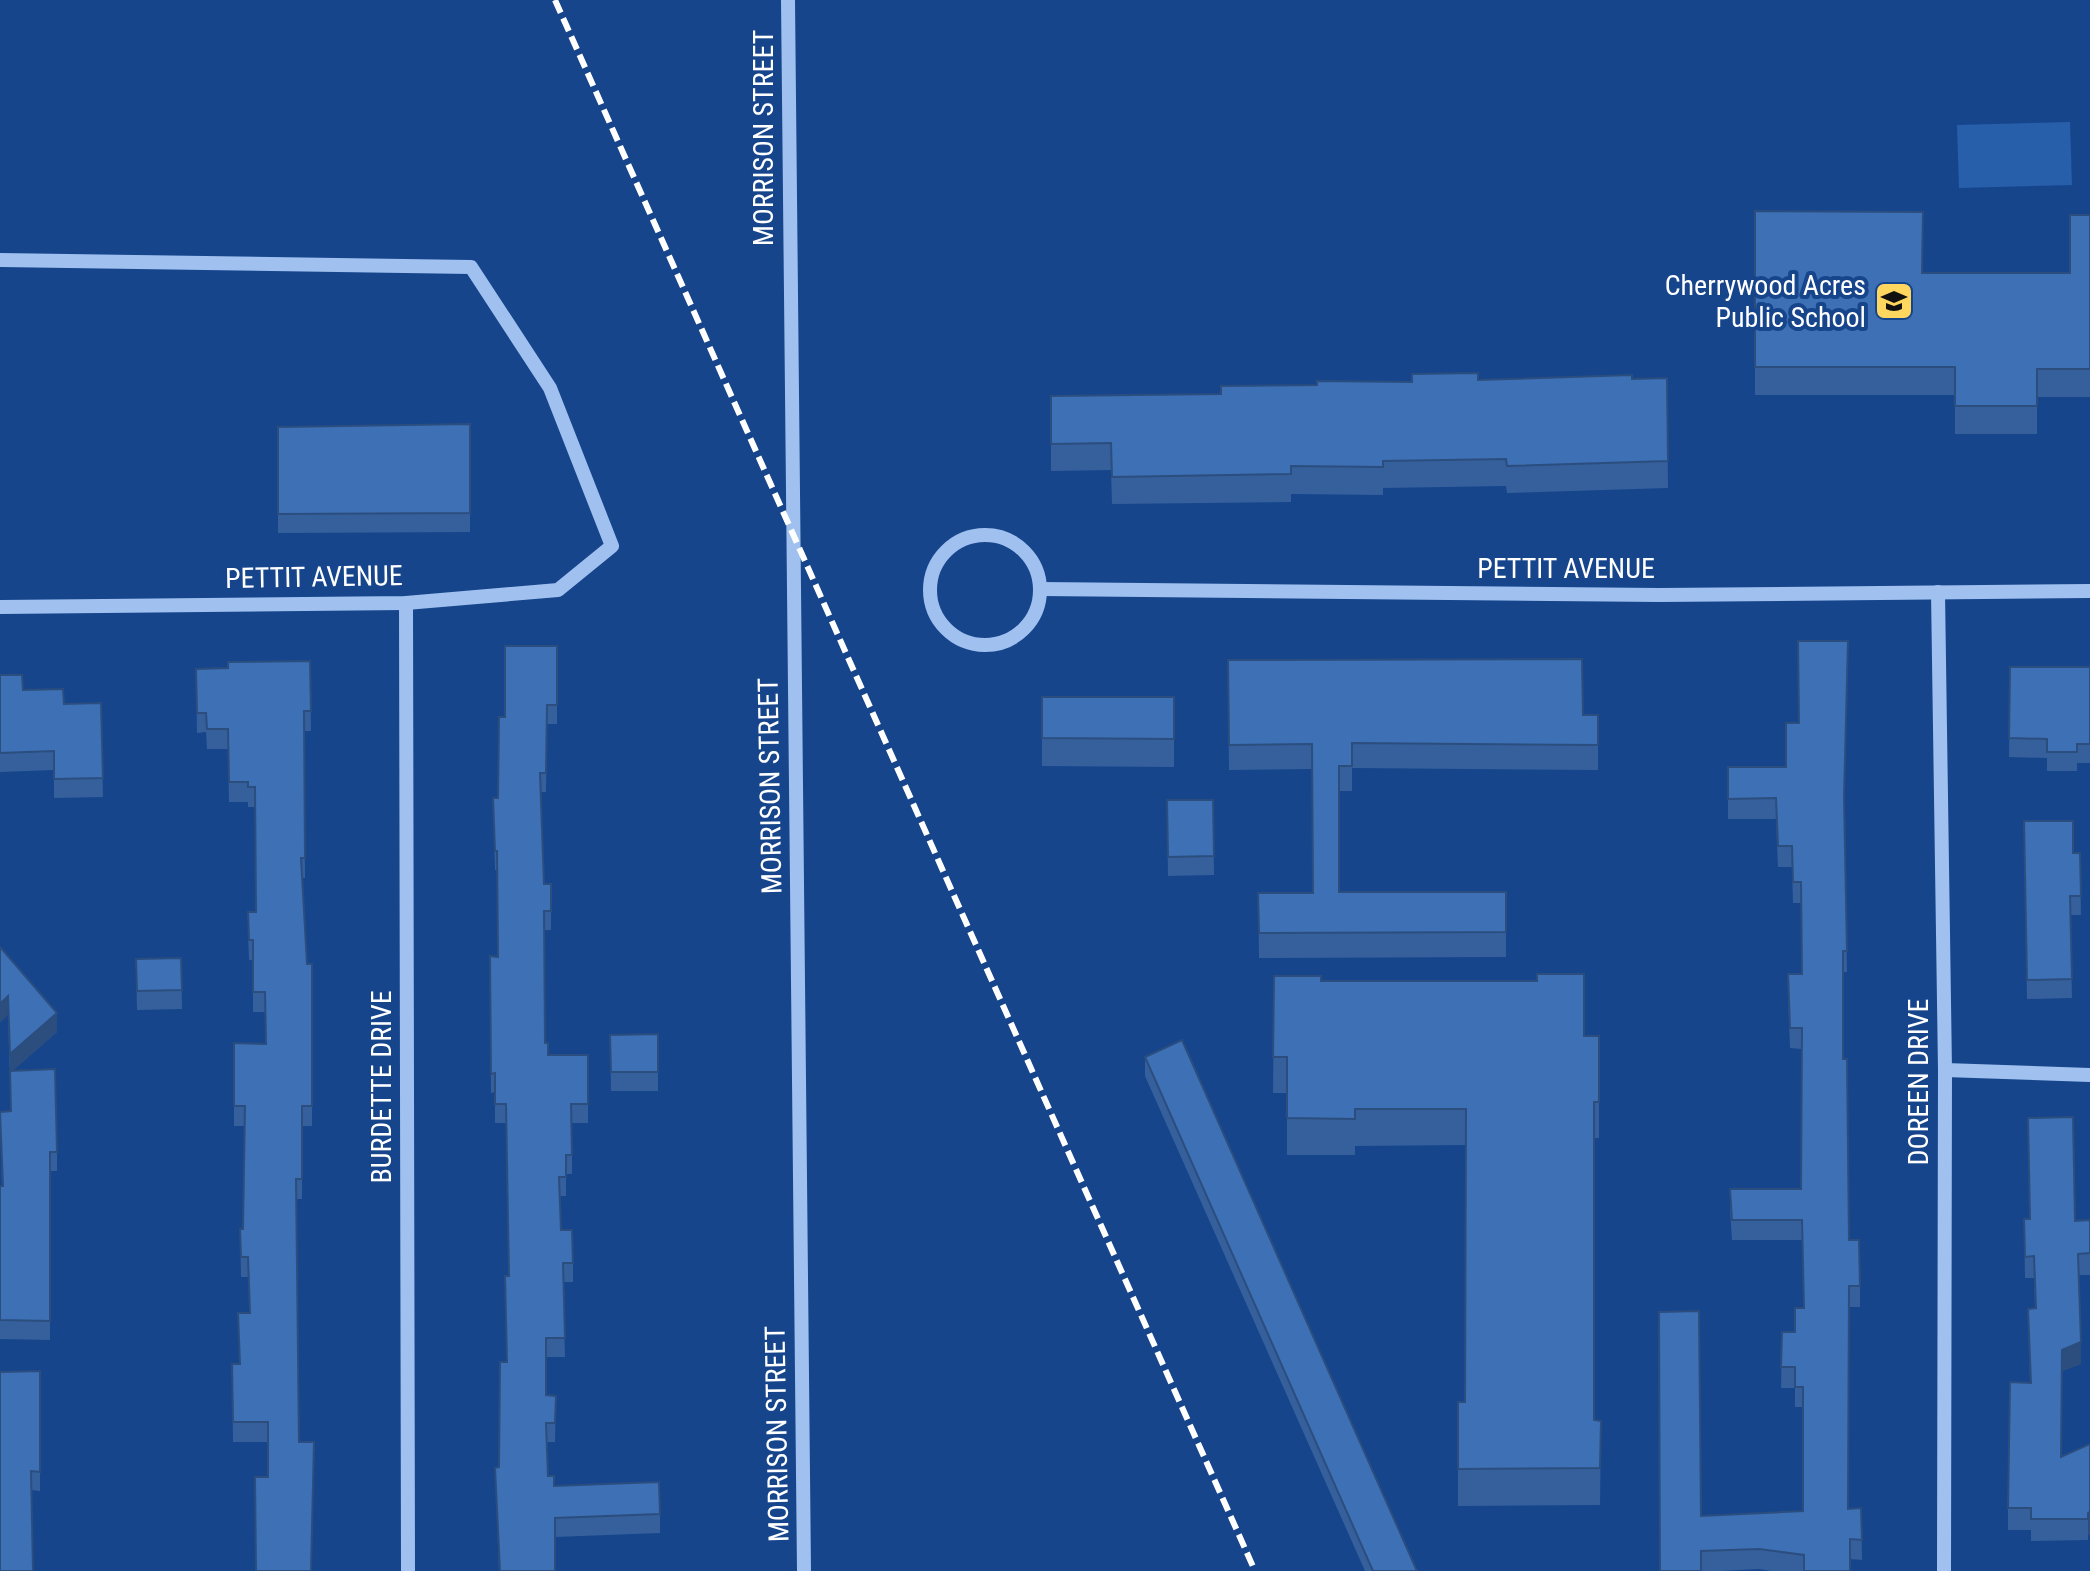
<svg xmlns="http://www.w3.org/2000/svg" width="2090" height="1571" font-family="'Roboto Condensed',sans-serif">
	<rect width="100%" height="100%" fill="#16458c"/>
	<!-- green -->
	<path fill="#285fab" d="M 2070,122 L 2072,185 L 1959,188 L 1957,125 Z"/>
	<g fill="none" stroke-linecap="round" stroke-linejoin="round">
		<!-- minor -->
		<g stroke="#a0c1ef" stroke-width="14">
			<path d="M 788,0 L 804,1571"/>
			<path d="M 0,260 L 471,267 L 550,388 L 612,546 L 558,590 L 406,603 L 0,607"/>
			<circle cx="985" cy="590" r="55"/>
			<path d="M 1041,589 L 1659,595 L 2090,591"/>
			<path d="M 1938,592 L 1945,1070 L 1944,1571"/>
			<path d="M 406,603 L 408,1571"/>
			<path d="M 1945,1070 L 2090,1075"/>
		</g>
		<!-- rail -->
		<path stroke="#fff" stroke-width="6" stroke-dasharray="14 6" stroke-linecap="butt" d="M 555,0 L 1255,1571"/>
	</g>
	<!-- wall -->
	<g fill="#35609c">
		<path d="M 1755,211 L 1923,273 L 2070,273 L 2090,215 L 2090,397 L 2037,397 L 2037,434 L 1955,434 L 1955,395 L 1755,395 Z"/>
		<path d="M 1667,378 L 1668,488 L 1507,493 L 1506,486 L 1383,488 L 1383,495 L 1291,494 L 1291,502 L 1112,504 L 1111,470 L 1051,471 L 1051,396 L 1221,394 L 1317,385 L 1478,380 Z"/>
		<path d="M 470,424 L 470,532 L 278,533 L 278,427 Z"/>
		<path d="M 557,646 L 557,724 L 547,724 L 546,792 L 540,792 L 544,884 L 551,911 L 551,930 L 544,930 L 545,1043 L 548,1055 L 588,1055 L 588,1123 L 572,1123 L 572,1174 L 566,1174 L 566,1196 L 560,1196 L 561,1230 L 573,1263 L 573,1282 L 563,1282 L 565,1357 L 546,1357 L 546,1395 L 556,1396 L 555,1442 L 547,1442 L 548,1476 L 554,1486 L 660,1514 L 660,1533 L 555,1537 L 555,1571 L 499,1571 L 495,1468 L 499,1467 L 506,1362 L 509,1276 L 506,1123 L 495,1123 L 495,1092 L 491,1093 L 490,956 L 498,957 L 497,870 L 495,870 L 493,798 L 498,798 L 505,717 Z"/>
		<path d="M 1228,660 L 1583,715 L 1598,715 L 1598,770 L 1352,768 L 1352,791 L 1339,791 L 1339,892 L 1506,892 L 1506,957 L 1259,958 L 1258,893 L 1313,893 L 1312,769 L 1229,770 Z"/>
		<path d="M 310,661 L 311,731 L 304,731 L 305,878 L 302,878 L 307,964 L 312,964 L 312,1126 L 302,1126 L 302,1199 L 296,1199 L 268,1477 L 268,1442 L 233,1442 L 232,1364 L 239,1364 L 250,1313 L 248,1277 L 241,1277 L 240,1229 L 243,1229 L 245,1126 L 234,1126 L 234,1043 L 265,1044 L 265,1012 L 253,1012 L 253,960 L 249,960 L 248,932 L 248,912 L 255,912 L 255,807 L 248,807 L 248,802 L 229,802 L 228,749 L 207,749 L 206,732 L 197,733 L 196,669 L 228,668 Z"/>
		<path d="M 2010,667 L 2090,667 L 2090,763 L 2077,763 L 2077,771 L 2047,771 L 2047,758 L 2009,757 Z"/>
		<path d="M 0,675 L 23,690 L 64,704 L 101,703 L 103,797 L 54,798 L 54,770 L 0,772 Z"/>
		<path d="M 1042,697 L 1174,697 L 1174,767 L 1042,766 Z"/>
		<path d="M 1728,767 L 1844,809 L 1847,972 L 1843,972 L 1843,1059 L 1849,1240 L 1860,1286 L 1860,1307 L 1849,1307 L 1848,1509 L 1861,1508 L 1862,1560 L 1850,1559 L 1850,1571 L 1771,1571 L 1759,1569 L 1721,1571 L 1660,1571 L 1701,1516 L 1803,1511 L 1803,1407 L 1795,1407 L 1795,1388 L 1781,1388 L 1782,1332 L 1795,1332 L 1804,1308 L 1802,1240 L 1732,1240 L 1730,1210 L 1730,1189 L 1801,1189 L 1802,1049 L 1790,1048 L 1788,994 L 1802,974 L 1801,903 L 1793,903 L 1792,867 L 1778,867 L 1776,819 L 1728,819 Z"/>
		<path d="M 1167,800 L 1213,800 L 1214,875 L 1168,876 Z"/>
		<path d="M 2024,821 L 2073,853 L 2080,853 L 2081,915 L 2070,915 L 2072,998 L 2027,999 Z"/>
		<path d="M 0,947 L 57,1032 L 12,1071 L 57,1152 L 57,1171 L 50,1171 L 50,1340 L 0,1339 L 0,1186 L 2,1186 L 0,1112 L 11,1111 L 8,1015 Z"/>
		<path d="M 181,958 L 182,1009 L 137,1010 L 136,959 Z"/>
		<path d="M 1274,976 L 1321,981 L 1584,1036 L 1599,1036 L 1599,1138 L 1594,1138 L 1594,1420 L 1601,1421 L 1600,1505 L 1458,1506 L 1458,1402 L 1465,1402 L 1466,1145 L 1355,1146 L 1355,1155 L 1287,1155 L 1287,1093 L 1273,1093 Z"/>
		<path d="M 658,1034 L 658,1091 L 611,1091 L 610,1035 Z"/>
		<path d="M 1145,1057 L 1417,1571 L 1365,1571 L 1145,1076 Z"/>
		<path d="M 2024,1219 L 2090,1220 L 2090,1275 L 2079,1275 L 2081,1364 L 2062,1371 L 2061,1457 L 2090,1444 L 2088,1540 L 2031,1541 L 2031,1530 L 2008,1530 L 2008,1508 L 2030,1383 L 2028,1309 L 2035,1308 L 2034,1278 L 2025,1278 Z"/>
		<path d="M 40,1371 L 40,1491 L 31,1490 L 0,1571 Z"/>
	</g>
	<!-- shaded-wall -->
	<g fill="#2b4e7f">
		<path d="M 8,996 L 8,1015 L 0,1023 L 0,1004 Z"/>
		<path d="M 57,1013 L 57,1032 L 10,1073 L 10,1054 Z"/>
		<path d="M 2081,1342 L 2081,1364 L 2062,1371 L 2062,1350 Z"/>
		<path d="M 2090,1512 L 2090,1534 L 2088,1535 L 2088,1513 Z"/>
	</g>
	<!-- building -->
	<g fill="#3e70b5" stroke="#2b4e7f" stroke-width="2">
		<path d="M 1755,211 L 1923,212 L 1922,273 L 2070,273 L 2070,215 L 2090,215 L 2090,369 L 2037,369 L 2037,406 L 1955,406 L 1955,367 L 1755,367 Z"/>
		<path d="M 1478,373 L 1478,380 L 1632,375 L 1632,379 L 1667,378 L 1668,461 L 1507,466 L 1506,459 L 1383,461 L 1383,467 L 1291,466 L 1291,474 L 1112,477 L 1111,443 L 1051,444 L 1051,396 L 1221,394 L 1221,386 L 1317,385 L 1317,381 L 1412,382 L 1412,374 Z"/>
		<path d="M 470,424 L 470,513 L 278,514 L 278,427 Z"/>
		<path d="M 1798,641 L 1848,641 L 1844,797 L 1847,951 L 1843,951 L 1843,1059 L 1847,1059 L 1849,1240 L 1859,1240 L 1860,1286 L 1849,1286 L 1848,1509 L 1861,1508 L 1862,1540 L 1850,1539 L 1850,1571 L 1804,1571 L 1804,1555 L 1759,1549 L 1701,1551 L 1701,1571 L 1660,1571 L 1659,1312 L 1699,1311 L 1701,1516 L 1803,1511 L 1803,1387 L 1795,1387 L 1795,1367 L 1781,1367 L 1782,1332 L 1795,1332 L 1795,1308 L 1804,1308 L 1802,1220 L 1732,1220 L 1730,1189 L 1801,1189 L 1802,1028 L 1790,1028 L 1788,974 L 1802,974 L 1801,882 L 1793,882 L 1792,846 L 1778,846 L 1776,798 L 1728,799 L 1728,767 L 1786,767 L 1786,723 L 1799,723 Z"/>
		<path d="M 505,646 L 557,646 L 557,705 L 547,705 L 546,773 L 540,773 L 544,884 L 551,884 L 551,911 L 544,911 L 545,1043 L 548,1043 L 548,1055 L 588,1055 L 588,1104 L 571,1104 L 572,1155 L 566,1155 L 566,1177 L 559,1177 L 561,1230 L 572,1230 L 573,1263 L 563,1263 L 565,1338 L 546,1338 L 546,1395 L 556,1396 L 555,1423 L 546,1423 L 548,1476 L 554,1476 L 554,1486 L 659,1482 L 660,1514 L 555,1518 L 555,1571 L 500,1571 L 495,1468 L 499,1467 L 500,1362 L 507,1362 L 505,1276 L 509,1276 L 506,1104 L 495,1104 L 495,1073 L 491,1074 L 490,956 L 498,957 L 497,851 L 495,851 L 493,798 L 498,798 L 499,717 L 505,717 Z"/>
		<path d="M 1582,659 L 1583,715 L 1598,715 L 1598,745 L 1352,743 L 1352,766 L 1339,766 L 1339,892 L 1506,892 L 1506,932 L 1259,933 L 1258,893 L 1313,893 L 1312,744 L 1229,745 L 1228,660 Z"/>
		<path d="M 310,661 L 311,711 L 304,711 L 305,858 L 301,858 L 307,964 L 312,964 L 312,1106 L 302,1106 L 302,1179 L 296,1179 L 299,1442 L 314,1442 L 311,1571 L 256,1571 L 255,1477 L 268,1477 L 268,1422 L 233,1422 L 232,1364 L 240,1364 L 238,1313 L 250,1313 L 248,1257 L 241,1257 L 240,1229 L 243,1229 L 245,1106 L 234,1106 L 234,1043 L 266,1044 L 265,992 L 253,992 L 253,940 L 249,940 L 248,912 L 256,912 L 255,787 L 248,787 L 248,782 L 229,782 L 228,729 L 207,729 L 206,713 L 197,713 L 196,669 L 228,668 L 228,662 Z"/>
		<path d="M 2010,667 L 2090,667 L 2090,744 L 2077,744 L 2077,752 L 2047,752 L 2047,739 L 2009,738 Z"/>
		<path d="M 0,675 L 22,675 L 23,690 L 63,689 L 64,704 L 101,703 L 103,778 L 54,779 L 54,751 L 0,753 Z"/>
		<path d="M 1042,697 L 1174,697 L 1174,739 L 1042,738 Z"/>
		<path d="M 1167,800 L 1213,800 L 1214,856 L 1168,857 Z"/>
		<path d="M 2024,821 L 2073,821 L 2073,853 L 2080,853 L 2081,896 L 2070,896 L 2072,979 L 2027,980 Z"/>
		<path d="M 0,947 L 57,1013 L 10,1054 L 8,996 L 0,1004 Z"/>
		<path d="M 181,958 L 182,990 L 137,991 L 136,959 Z"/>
		<path d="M 1537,974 L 1584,974 L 1584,1036 L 1599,1036 L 1599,1102 L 1594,1102 L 1594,1420 L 1601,1421 L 1600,1468 L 1458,1469 L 1458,1402 L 1465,1402 L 1466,1109 L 1355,1109 L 1355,1119 L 1287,1118 L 1287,1057 L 1273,1057 L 1274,976 L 1321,976 L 1321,981 L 1537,981 Z"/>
		<path d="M 658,1034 L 658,1072 L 611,1072 L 610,1035 Z"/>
		<path d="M 1182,1040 L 1417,1571 L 1373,1571 L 1145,1057 Z"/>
		<path d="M 55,1069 L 57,1152 L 50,1152 L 50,1321 L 0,1320 L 0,1186 L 3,1186 L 0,1112 L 11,1111 L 10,1071 Z"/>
		<path d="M 2073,1117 L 2075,1221 L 2090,1220 L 2090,1253 L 2078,1254 L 2081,1342 L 2062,1350 L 2061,1457 L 2090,1444 L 2090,1512 L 2088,1513 L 2088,1519 L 2031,1519 L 2031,1508 L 2008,1508 L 2010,1382 L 2031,1383 L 2028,1309 L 2036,1308 L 2034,1256 L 2025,1257 L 2024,1219 L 2030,1219 L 2028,1118 Z"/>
		<path d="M 40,1371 L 40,1472 L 31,1471 L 33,1571 L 0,1571 L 0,1372 Z"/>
	</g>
	<!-- icons -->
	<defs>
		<g id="school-square" transform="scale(2)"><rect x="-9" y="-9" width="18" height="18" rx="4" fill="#ffd65e" stroke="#16458c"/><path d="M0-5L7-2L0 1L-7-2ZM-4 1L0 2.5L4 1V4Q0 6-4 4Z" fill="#111"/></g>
	</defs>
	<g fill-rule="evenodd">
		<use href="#school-square" x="1894" y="301"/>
	</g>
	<g text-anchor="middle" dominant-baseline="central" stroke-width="8" stroke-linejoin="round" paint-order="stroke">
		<!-- street labels -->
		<g font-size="28" fill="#fff" stroke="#16458c">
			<text transform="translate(763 138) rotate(-90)">MORRISON STREET</text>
			<text x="1566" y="568">PETTIT AVENUE</text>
			<text transform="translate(314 577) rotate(-1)">PETTIT AVENUE</text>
			<text transform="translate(770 786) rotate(-91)">MORRISON STREET</text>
			<text transform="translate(1918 1082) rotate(-90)">DOREEN DRIVE</text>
			<text transform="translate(381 1087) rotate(-90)">BURDETTE DRIVE</text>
			<text transform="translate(777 1434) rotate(-91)">MORRISON STREET</text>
		</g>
		<!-- poi labels -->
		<g font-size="28" fill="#fff" stroke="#16458c" text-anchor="end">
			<text x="1866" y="285">Cherrywood Acres<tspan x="1866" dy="32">Public School</tspan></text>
		</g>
	</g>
</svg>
